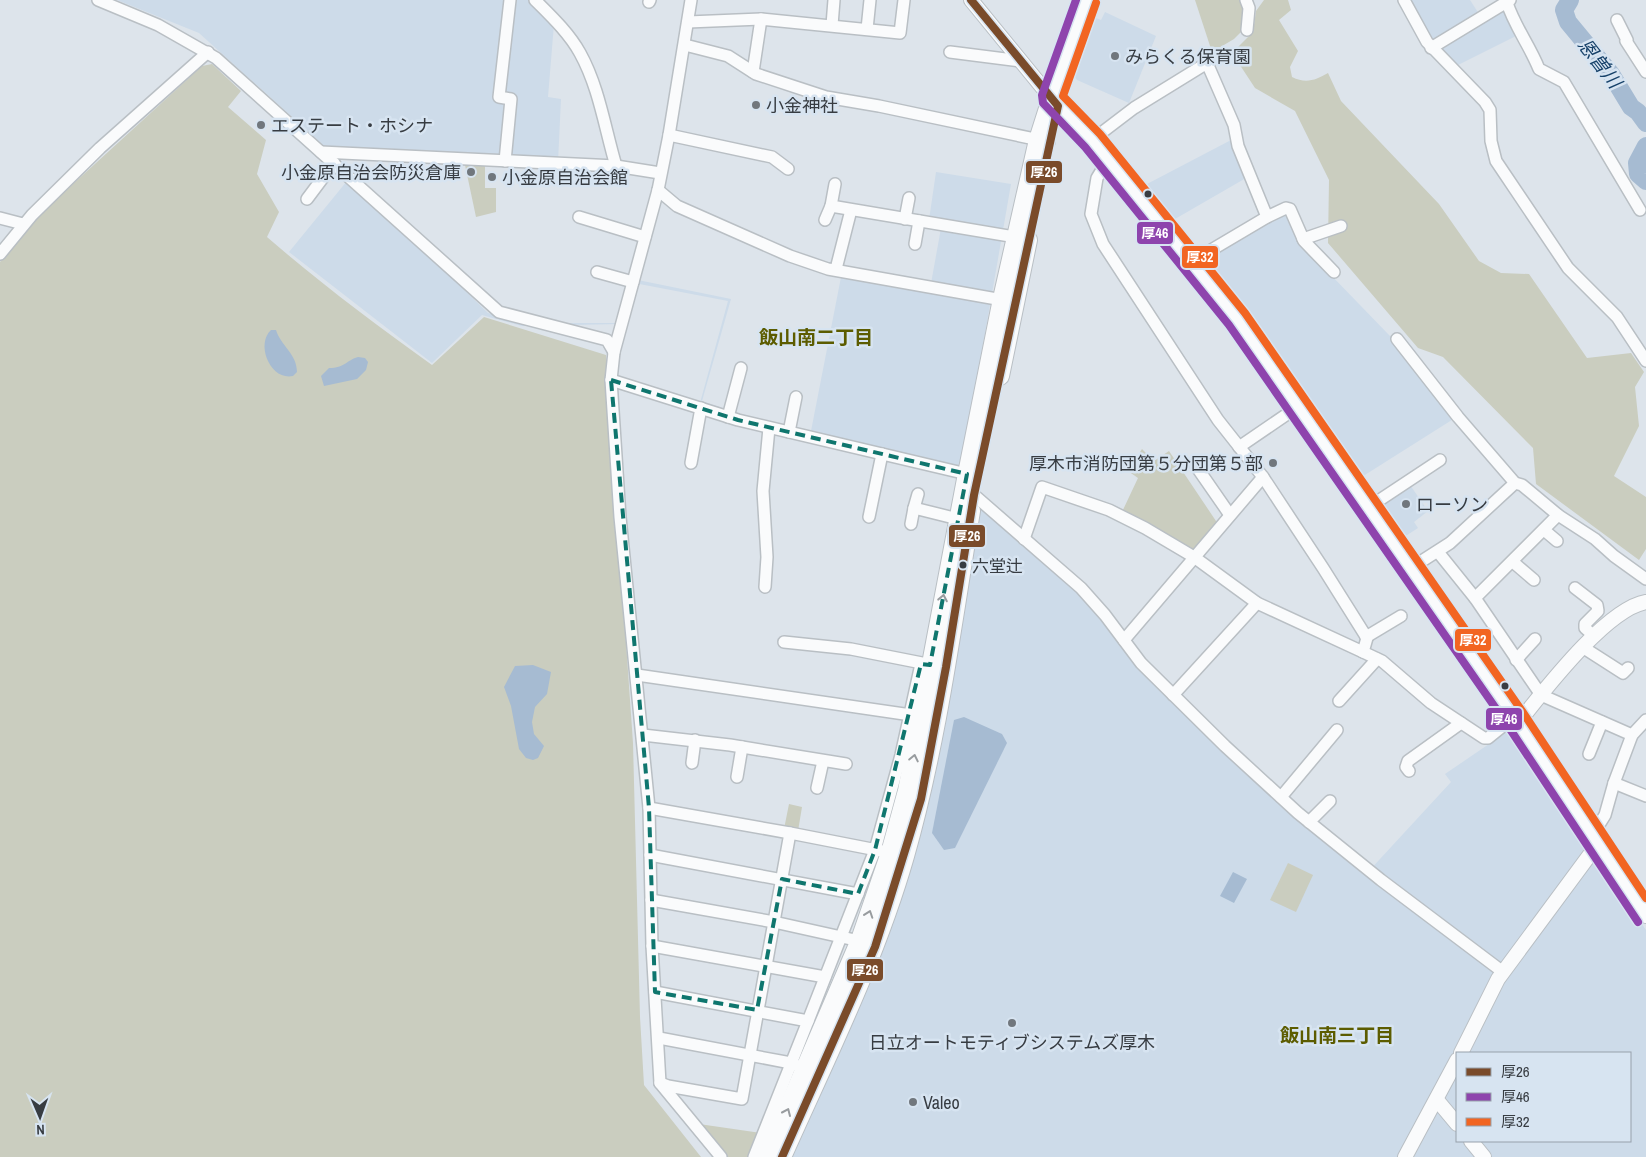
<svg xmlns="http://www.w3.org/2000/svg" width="1646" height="1157" font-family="'Archivo Narrow','Noto Sans JP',sans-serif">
	<rect width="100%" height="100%" fill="#dde4eb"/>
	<!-- built -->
	<g fill="#cddbe9" fill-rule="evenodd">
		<path d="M 117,0 L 530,0 L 554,24 L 548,97 L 561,99 L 558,162 L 330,148 L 350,179 L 488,313 L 522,323 L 619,323 L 628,278 L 731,299 L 702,401 L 740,414 L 811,431 L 842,272 L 930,289 L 941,228 L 929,220 L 936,172 L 1011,184 L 962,466 L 985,510 L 1073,587 L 1111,630 L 1146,674 L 1368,872 L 1451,782 L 1445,774 L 1489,744 L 1506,727 L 1347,484 L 1361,472 L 1204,257 L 1147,184 L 1233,139 L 1246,178 L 1175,219 L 1204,255 L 1285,212 L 1298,241 L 1390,336 L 1455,418 L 1349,485 L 1506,727 L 1646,930 L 1646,1157 L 785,1157 L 910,857 L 978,509 L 957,466 L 738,417 L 700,403 L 728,301 L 629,282 L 620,324 L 522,326 L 482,315 L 432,363 L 289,252 L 347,181 L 331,152 L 199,33 ZM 1457,1053 L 1630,1053 L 1630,1141 L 1457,1141 Z"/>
		<path d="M 1408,0 L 1470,0 L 1479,14 L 1433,39 L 1426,37 Z"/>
		<path d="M 1506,7 L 1518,35 L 1454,67 L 1438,47 Z"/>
		<path d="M 1105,12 L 1156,36 L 1129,103 L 1077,80 L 1075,77 L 1096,18 L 1101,20 Z"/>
		<path d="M 1410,485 L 1428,511 L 1414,522 L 1418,528 L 1404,537 L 1381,503 Z"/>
	</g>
	<!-- green -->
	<g fill="#cacdbf">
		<path d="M 1195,0 L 1240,0 L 1245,12 L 1244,29 L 1234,39 L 1212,52 Z"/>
		<path d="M 1264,0 L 1288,0 L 1291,10 L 1279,20 L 1298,51 L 1290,67 L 1292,77 C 1306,84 1316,80 1328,73 L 1341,101 L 1439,204 L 1479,261 L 1501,273 L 1529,274 L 1587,358 L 1631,353 L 1644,372 L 1635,387 L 1639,426 L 1614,476 L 1646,497 L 1646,549 L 1639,560 L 1536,484 L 1533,448 L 1443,357 L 1418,348 L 1328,243 L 1329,180 L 1295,111 L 1255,88 L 1232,53 L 1253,32 L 1256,11 Z"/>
		<path d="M 212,64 L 241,91 L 228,107 L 266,140 L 257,174 L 279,212 L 267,237 C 320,283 375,324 432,365 L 484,317 L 606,355 L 633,743 L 640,1017 L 644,1085 L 701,1157 L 0,1157 L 0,262 L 27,226 L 202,66 Z"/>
		<path d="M 465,165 L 485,165 L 485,188 L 496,188 L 496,212 L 476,217 Z"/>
		<path d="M 1142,449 L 1154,461 L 1169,451 L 1218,524 L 1196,550 L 1191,551 L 1122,512 L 1138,478 L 1128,471 Z"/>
		<path d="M 789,804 L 802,807 L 798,831 L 784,829 Z"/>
		<path d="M 1288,863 L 1313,875 L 1296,912 L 1270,900 Z"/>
		<path d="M 699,1124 L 761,1133 L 752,1157 L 727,1157 Z"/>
	</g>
	<!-- water -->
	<g fill="#a6bbd2">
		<path d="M 271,330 L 276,330 C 281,346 297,354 297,372 L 293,376 C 271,381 255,345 271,330 Z"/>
		<path d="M 358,357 L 365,358 L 368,362 L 366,370 L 357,379 L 324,386 L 321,376 L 329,368 C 345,368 345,361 358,357 Z"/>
		<path d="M 533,665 L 551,672 L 547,694 L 535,707 L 532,722 L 534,734 L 544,746 L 538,758 L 533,760 L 526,758 L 519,749 L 511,706 L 504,687 L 515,666 Z"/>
		<path d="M 964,717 L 1002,734 L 1007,743 L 955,848 L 944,850 L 932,833 L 954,720 Z"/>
		<path d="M 1233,872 L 1247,879 L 1234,903 L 1220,896 Z"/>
	</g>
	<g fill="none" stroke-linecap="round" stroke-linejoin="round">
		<!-- river -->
		<g stroke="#a6bbd2" stroke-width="18">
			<path d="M 1570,0 L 1564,10 L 1568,22 L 1611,74 L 1631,107 L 1638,112 L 1646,123"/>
			<path d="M 1646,146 L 1637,163 L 1638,174 L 1646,181"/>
		</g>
		<!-- minor casing -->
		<g stroke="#b9bfc4" stroke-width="14">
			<g id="minor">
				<path d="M 98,0 L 158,25 L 216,58 L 499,312 L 607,340 L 614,352"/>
				<path d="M 535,0 C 551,16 569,33 580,53 C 599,87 605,129 616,166"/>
				<path d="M 691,0 L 669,135 L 658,190 L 614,352 L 611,380 L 620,517 L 649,808 L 652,946 L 660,1083 L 721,1157"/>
				<path d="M 1246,0 L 1249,8 L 1247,30"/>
				<path d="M 1404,0 L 1427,42 L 1485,102 L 1490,110 L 1491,141 L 1496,161 L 1568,268 L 1617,317 L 1646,361"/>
				<path d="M 1506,0 C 1514,26 1529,44 1539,69 L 1564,82 L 1640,210"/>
				<path d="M 649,2 L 650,0"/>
				<path d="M 1617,20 L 1627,40 L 1626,41 L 1646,72"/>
				<path d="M 688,22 L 761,19"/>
				<path d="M 832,25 L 834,0"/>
				<path d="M 867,29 L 870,0"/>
				<path d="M 685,45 L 728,56 L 756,74 L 826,97 L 879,106 L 1049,142"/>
				<path d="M 1431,48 L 1510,0"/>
				<path d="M 950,52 L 1021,61"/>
				<path d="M 753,72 L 761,19 L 900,33 L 904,0"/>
				<path d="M 669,135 L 772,157 L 788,169"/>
				<path d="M 1092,140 L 1134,108 L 1207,63 L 1234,125 L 1238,146 L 1267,217"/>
				<path d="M 321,152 L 616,166 L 660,173"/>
				<path d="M 1108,160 L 1097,178 L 1091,214 L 1103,244 L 1218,420 L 1263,477 L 1323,568 L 1367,638 L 1363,652 L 1382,661 L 1431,703 L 1484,738 L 1488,738 L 1514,717"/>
				<path d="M 505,161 L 511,99 L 499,97 L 510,0"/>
				<path d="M 835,184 L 831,206 L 1021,238"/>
				<path d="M 658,190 L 677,206 L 790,256 L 828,269 L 1008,301"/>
				<path d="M 307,199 L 334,163"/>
				<path d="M 579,217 L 645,237"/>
				<path d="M 0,218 L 23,224"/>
				<path d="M 905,219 L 909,198"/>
				<path d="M 825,220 L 831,206"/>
				<path d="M 1303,239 L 1341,226"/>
				<path d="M 915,244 L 919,221"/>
				<path d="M 0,254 L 32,215 L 100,148 L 208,52"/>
				<path d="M 1191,262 L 1267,217 L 1286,208 L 1290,209 L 1304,241 L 1334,272"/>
				<path d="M 836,269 L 851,210"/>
				<path d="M 597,272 L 633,282"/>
				<path d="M 1397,339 L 1458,417 L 1515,483 L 1522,485 L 1558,515 L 1595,539 L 1614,556 L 1646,579"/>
				<path d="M 611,380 L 738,420 L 967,474 L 974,495 L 1081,588 L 1105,615 L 1141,663 L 1225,746 L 1298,813 L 1381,880 L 1503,972"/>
				<path d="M 728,417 L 741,368"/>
				<path d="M 789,432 L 796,397"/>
				<path d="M 1239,447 L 1299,406"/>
				<path d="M 691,463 L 701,408"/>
				<path d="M 1196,466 L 1230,515"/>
				<path d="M 1369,507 L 1440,460"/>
				<path d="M 914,508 L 918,494"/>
				<path d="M 869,517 L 882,454"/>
				<path d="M 911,524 L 914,508 L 958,519"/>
				<path d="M 1544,530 L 1557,541"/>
				<path d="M 1024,539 L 1042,487 L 1109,510 L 1145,528 L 1194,557 L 1257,603 L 1363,652"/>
				<path d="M 1438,552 L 1475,598 L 1541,695 L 1632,735"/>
				<path d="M 1513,562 L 1534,580"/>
				<path d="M 1411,568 L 1450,543 L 1515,483"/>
				<path d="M 765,587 L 767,557 L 763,491 L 769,428"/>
				<path d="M 1575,588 L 1597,605 L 1598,611 L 1585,624 L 1585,628 L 1594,636"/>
				<path d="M 1475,598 L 1558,515"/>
				<path d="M 1366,637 L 1401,616"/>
				<path d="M 1124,640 L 1263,477"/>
				<path d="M 784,642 L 851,649 L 927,664"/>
				<path d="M 1584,648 L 1623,673 L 1628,668"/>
				<path d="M 1516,660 L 1535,639"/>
				<path d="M 637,675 L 918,716"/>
				<path d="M 1173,695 L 1257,603"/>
				<path d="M 1339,701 L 1377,659"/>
				<path d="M 643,735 L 730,745 L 846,764"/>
				<path d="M 1589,754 L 1602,722"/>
				<path d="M 692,763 L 695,740"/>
				<path d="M 1409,771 L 1406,767 L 1408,761 L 1461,723"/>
				<path d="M 737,777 L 742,747"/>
				<path d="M 1614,783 L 1646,796"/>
				<path d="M 817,788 L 823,761"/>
				<path d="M 1281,797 L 1337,730"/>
				<path d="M 649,808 L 790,833 L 742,1099 L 668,1086 L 660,1083"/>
				<path d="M 1309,822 L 1330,801"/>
				<path d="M 790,833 L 882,851"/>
				<path d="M 1592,836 L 1605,815 L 1614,783 L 1632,735 L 1646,720"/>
				<path d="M 650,855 L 858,894"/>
				<path d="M 651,900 L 774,922 L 864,942"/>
				<path d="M 652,946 L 825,977"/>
				<path d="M 655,992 L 808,1021 L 875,850 L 901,755 L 921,664"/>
				<path d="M 659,1038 L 791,1063 L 810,1071"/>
				<path d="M 754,1157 L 808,1021"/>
			</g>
		</g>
		<!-- tertiary casing -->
		<g stroke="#b9bfc4" stroke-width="16">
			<g id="tertiary">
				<path d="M 971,0 L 1051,98 L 1092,140 L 1237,319 L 1514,717 L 1597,845 L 1646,916"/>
				<path d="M 1518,723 C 1544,691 1606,609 1646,602"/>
				<path d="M 1461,1053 L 1498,979 L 1597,845"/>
				<path d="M 1437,1100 L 1457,1124"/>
				<path d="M 1471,1141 L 1484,1157"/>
				<path d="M 1405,1157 L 1457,1060"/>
			</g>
		</g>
		<!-- primary casing -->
		<g stroke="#b9bfc4" stroke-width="20">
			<g id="primary">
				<path d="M 1000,376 L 1028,240"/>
				<path d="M 767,1157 L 860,940 L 890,853 L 907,791 L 967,474 L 1002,299 L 1038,140 L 1066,52 L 1087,0"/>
				<path d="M 782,1157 C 826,1058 875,961 905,856 C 937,744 952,627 971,511"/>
			</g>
		</g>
		<!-- minor -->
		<use href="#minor" stroke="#fafbfc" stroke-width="11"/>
		<!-- tertiary -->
		<use href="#tertiary" stroke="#fafbfc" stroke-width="14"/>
		<!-- primary -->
		<use href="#primary" stroke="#fafbfc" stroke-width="18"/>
		<!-- bus-1 casing -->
		<g stroke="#d7e4f1" stroke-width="11">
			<path id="bus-1" d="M 782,1157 L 875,947 L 921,799 L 946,667 L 974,495 L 1058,106 L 971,0"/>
		</g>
		<!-- bus-2 casing -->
		<g stroke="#d7e4f1" stroke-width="11">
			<path id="bus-2" d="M 1076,0 L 1042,95 L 1043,103 L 1085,147 L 1229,325 L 1506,723 L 1638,922"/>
		</g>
		<!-- bus-3 casing -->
		<g stroke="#d7e4f1" stroke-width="11">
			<path id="bus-3" d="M 1096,3 L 1063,96 L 1100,134 L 1245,313 L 1522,711 L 1646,898"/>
		</g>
		<!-- bus-1 -->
		<use href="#bus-1" stroke="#7a4b2a" stroke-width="8"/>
		<!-- bus-2 -->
		<use href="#bus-2" stroke="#8e44ad" stroke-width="8"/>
		<!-- bus-3 -->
		<use href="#bus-3" stroke="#f26522" stroke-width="8"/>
	</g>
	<!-- one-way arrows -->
	<defs><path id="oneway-chevron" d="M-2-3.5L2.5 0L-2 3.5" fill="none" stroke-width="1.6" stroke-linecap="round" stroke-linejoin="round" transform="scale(1.25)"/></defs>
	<g stroke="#989c9f">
		<use href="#oneway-chevron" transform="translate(943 598) rotate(-79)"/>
		<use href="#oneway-chevron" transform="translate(914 758) rotate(-78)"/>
		<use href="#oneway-chevron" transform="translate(869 914) rotate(-71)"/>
		<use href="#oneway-chevron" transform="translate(787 1112) rotate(-66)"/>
	</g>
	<!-- marked area -->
	<path fill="none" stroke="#0f766e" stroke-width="4" stroke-dasharray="10 6" stroke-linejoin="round" d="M 611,380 L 738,420 L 967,474 L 930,665 L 921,664 L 875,850 L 858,894 L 782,879 L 757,1010 L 655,992 L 649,808 Z"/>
	<!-- markers -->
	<g fill="#71777d" stroke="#d7e4f1" stroke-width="2">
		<circle cx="1115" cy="56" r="5"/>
		<circle cx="756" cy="105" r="5"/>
		<circle cx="261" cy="125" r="5"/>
		<circle cx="471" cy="172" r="5"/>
		<circle cx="492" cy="177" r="5"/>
		<circle cx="1273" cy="463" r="5"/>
		<circle cx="1406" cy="504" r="5"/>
		<circle cx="1012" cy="1023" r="5"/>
		<circle cx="913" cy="1102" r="5"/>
	</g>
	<g fill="#373c42" stroke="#d7e4f1" stroke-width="2">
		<circle cx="1148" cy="194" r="4.5"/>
		<circle cx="963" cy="565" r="4.5"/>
		<circle cx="1505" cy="686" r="4.5"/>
	</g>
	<g text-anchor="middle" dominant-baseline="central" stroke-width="5" stroke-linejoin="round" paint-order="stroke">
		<!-- bus labels -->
		<g font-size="17" fill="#373c42" stroke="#d7e4f1" text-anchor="start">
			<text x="972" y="565">六堂辻</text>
		</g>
		<!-- poi labels -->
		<g font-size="18" fill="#373c42" stroke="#d7e4f1" text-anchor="start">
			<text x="1125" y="56">みらくる保育園</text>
			<text x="766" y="105">小金神社</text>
			<text x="271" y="125">エステート・ホシナ</text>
			<text x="461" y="172" text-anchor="end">小金原自治会防災倉庫</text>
			<text x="502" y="177">小金原自治会館</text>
			<text x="1263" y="463" text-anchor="end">厚木市消防団第５分団第５部</text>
			<text x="1416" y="504">ローソン</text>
			<text x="1012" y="1042" text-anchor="middle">日立オートモティブシステムズ厚木</text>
			<text x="923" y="1102">Valeo</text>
		</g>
		<!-- water labels -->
		<g font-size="19" font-style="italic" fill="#164169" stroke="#d7e4f1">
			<text transform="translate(1600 63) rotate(52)">恩曽川</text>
		</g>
		<!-- neighbourhood labels -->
		<g font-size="19" font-weight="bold" fill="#5c5c00" stroke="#d7e4f1">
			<text x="816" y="337">飯山南二丁目</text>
			<text x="1337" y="1035">飯山南三丁目</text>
		</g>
	</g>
	<g stroke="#d7e4f1" stroke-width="2">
		<rect x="1025" y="160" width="38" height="24" rx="5" fill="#7a4b2a"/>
		<rect x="1136" y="221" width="38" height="24" rx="5" fill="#8e44ad"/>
		<rect x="1181" y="245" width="38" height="24" rx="5" fill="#f26522"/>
		<rect x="948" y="524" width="38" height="24" rx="5" fill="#7a4b2a"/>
		<rect x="1454" y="628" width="38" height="24" rx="5" fill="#f26522"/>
		<rect x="1485" y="707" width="38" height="24" rx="5" fill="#8e44ad"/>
		<rect x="846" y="958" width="38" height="24" rx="5" fill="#7a4b2a"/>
	</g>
	<g font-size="14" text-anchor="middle" font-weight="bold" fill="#fff">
		<text x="1044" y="177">厚26</text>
		<text x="1155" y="238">厚46</text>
		<text x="1200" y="262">厚32</text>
		<text x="967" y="541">厚26</text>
		<text x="1473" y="645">厚32</text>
		<text x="1504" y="724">厚46</text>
		<text x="865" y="975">厚26</text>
	</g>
	<!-- legend -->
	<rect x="1456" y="1052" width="175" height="90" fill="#d7e4f1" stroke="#97a1ab"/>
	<rect x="1466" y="1068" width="25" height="8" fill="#7a4b2a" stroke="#97a1ab"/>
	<text x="1501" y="1077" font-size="15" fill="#373c42">厚26</text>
	<rect x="1466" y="1093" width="25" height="8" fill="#8e44ad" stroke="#97a1ab"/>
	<text x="1501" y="1102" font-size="15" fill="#373c42">厚46</text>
	<rect x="1466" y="1118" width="25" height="8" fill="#f26522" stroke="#97a1ab"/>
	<text x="1501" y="1127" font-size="15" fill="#373c42">厚32</text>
	<!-- north arrow -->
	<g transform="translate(40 1117) rotate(178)" stroke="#d7e4f1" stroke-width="4" paint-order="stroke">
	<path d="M0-4L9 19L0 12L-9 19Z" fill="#373c42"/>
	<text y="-8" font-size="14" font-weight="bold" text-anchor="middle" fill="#373c42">N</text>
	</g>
</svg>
